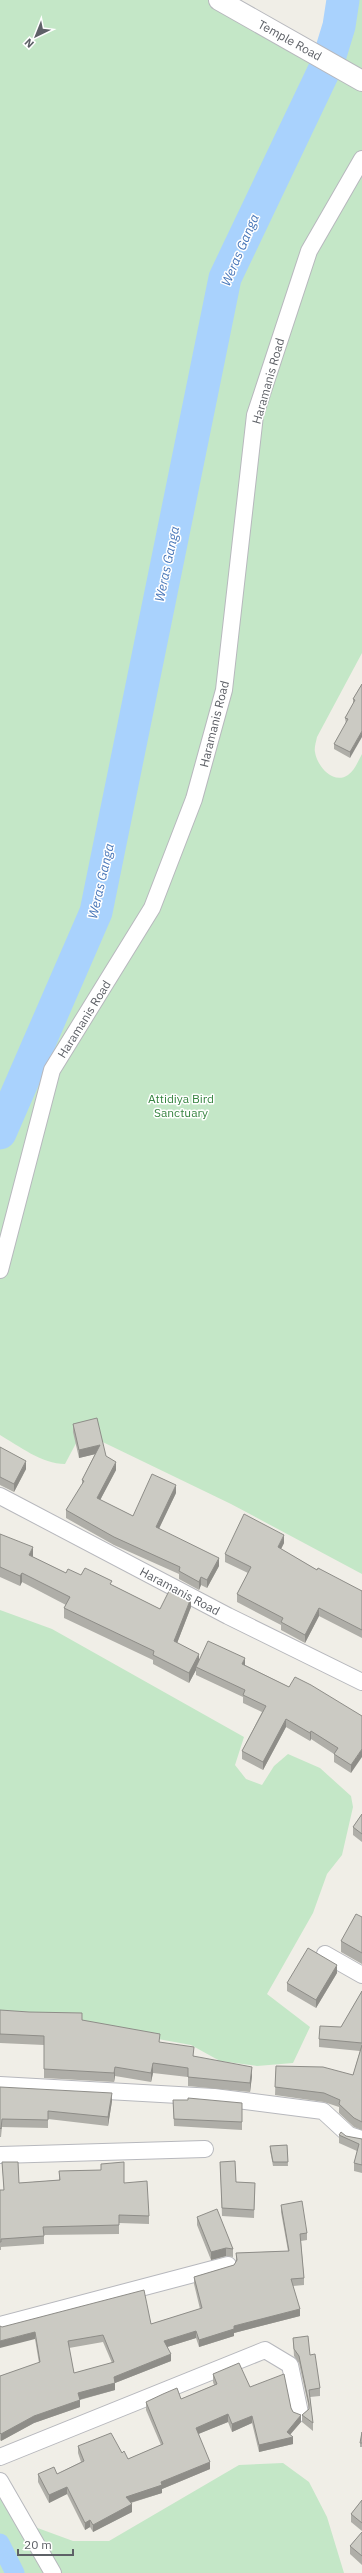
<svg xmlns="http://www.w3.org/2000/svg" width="362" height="2573" font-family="'IBM Plex Sans',sans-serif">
	<rect width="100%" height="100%" fill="#f0eee7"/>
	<!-- park -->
	<g fill="#c4e7c7">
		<path d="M 0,0 L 219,0 L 328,61 L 339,26 L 343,0 L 362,0 L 362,653 L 317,737 C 316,742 314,748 315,752 C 317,766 333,785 348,775 C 355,770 358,761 362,754 L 362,1574 L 231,1504 L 82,1432 L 65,1464 C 42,1464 19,1446 0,1435 Z"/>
		<path d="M 0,1610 L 52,1629 L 244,1737 L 235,1765 L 246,1779 L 262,1785 L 274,1766 L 288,1754 L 320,1768 L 351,1796 L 353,1807 L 342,1855 L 327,1874 L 313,1913 L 267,1994 L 310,2027 L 293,2063 L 257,2066 L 220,2061 L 191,2045 L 59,2021 L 0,2012 Z"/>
		<path d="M 283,2463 L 309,2482 L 327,2517 L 344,2573 L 0,2573 L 0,2481 L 24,2523 L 73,2541 L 109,2541 L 239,2465 Z"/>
	</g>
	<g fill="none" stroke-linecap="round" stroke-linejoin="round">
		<!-- canal -->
		<path stroke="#a9d2fd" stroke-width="19" d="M 0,2543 L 15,2573"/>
		<!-- river -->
		<path stroke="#a9d2fd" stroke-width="33" d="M 0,1133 L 96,912 L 225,278 L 328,62 L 339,26 L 343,0"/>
		<!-- minor casing -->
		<g stroke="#b7b8bd" stroke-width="18">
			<g id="minor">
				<path d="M 0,1270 L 52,1070 L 152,908 L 194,799 L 224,690 L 255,415 L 309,251 L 362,159"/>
				<path d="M 0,1496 L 228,1616 L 362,1682"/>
				<path d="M 325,1954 L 362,1975"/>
				<path d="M 0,2085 L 214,2097 L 323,2111 L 349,2135 L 362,2139"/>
				<path d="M 0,2155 L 205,2149"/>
				<path d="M 0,2325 L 228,2265"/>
				<path d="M 0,2457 L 265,2350 L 290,2365 L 300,2413"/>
				<path d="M 0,2481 L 53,2573"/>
			</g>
		</g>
		<!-- tertiary casing -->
		<g stroke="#b7b8bd" stroke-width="22">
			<path id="tertiary" d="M 219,0 L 362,81"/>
		</g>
		<!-- minor -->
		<use href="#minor" stroke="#fff" stroke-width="16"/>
		<!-- tertiary -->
		<use href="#tertiary" stroke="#fff" stroke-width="20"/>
	</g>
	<!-- wall -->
	<g fill="#afaea8" fill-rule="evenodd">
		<path d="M 362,684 L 350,758 L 334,749 L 334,744 L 346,724 L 345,718 L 353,705 L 353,699 Z"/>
		<path d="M 73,1424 L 106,1456 L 116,1470 L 100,1500 L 133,1516 L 176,1493 L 159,1528 L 219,1566 L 207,1588 L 201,1585 L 199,1590 L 179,1579 L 179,1574 L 114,1545 L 66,1518 L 66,1510 L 82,1486 L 82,1480 L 95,1454 L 79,1458 L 73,1432 Z"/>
		<path d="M 0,1447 L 26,1469 L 14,1492 L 0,1485 Z"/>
		<path d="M 0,1534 L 33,1557 L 66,1573 L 81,1575 L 112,1585 L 160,1609 L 191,1607 L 177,1643 L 199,1660 L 245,1665 L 289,1687 L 362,1716 L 351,1773 L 334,1762 L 334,1754 L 311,1739 L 310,1741 L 286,1727 L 263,1770 L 242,1759 L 242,1751 L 262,1712 L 243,1703 L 243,1697 L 196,1675 L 196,1670 L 189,1683 L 153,1664 L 153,1660 L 64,1618 L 64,1608 L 66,1605 L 22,1582 L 20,1586 L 0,1577 Z"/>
		<path d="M 284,1543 L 281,1549 L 317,1570 L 362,1591 L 362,1638 L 319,1616 L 305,1643 L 281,1630 L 281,1625 L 237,1602 L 237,1594 L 248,1573 L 225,1562 L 225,1554 Z"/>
		<path d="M 362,1814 L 362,1842 L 353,1835 L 353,1827 Z"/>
		<path d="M 362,1917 L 362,1964 L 341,1952 L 341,1941 Z"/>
		<path d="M 337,1973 L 316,2008 L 287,1991 L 287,1983 Z"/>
		<path d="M 362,1991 L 362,2130 L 354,2127 L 339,2113 L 339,2107 L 324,2102 L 275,2095 L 276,2066 L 353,2075 L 360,2051 L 319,2047 L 319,2039 L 341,2027 Z"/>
		<path d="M 0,2010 L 82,2020 L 160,2043 L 194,2056 L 252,2076 L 250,2092 L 188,2086 L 188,2077 L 153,2073 L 151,2082 L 115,2076 L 114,2082 L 44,2078 L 44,2045 L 0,2043 Z"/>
		<path d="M 0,2087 L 112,2101 L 108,2126 L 48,2119 L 48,2128 L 2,2127 L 1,2137 L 0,2137 Z"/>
		<path d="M 173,2100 L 242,2103 L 242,2130 L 174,2126 Z"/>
		<path d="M 339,2135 L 362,2139 L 362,2173 L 354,2171 L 354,2163 L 357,2151 L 339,2143 Z"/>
		<path d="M 287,2145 L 288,2166 L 273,2166 L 270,2150 L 270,2146 Z"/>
		<path d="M 2,2162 L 19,2183 L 59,2180 L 59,2171 L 101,2170 L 101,2164 L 124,2183 L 149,2216 L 149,2224 L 119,2223 L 119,2234 L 44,2235 L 44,2244 L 1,2247 L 1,2250 L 0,2250 L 0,2190 L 4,2190 Z"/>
		<path d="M 220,2162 L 236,2182 L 255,2183 L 254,2218 L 222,2216 Z"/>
		<path d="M 281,2205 L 307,2233 L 307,2240 L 301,2241 L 304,2278 L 304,2285 L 293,2286 L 300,2316 L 234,2333 L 234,2336 L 199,2347 L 196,2338 L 167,2347 L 171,2361 L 115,2383 L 115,2390 L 80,2400 L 80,2407 L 34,2423 L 1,2441 L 0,2440 L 0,2376 L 39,2363 L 35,2339 L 2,2327 L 151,2324 L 200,2309 L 194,2284 L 194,2277 L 234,2265 L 236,2262 L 236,2253 L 288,2251 L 281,2212 ZM 103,2342 L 112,2363 L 74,2373 L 69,2348 Z"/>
		<path d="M 197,2217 L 233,2249 L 233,2257 L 226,2256 L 211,2260 L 197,2225 Z"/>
		<path d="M 293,2338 L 310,2355 L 320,2388 L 320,2396 L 310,2397 L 313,2423 L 313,2431 L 302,2422 L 302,2415 L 309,2409 L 299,2363 L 294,2356 Z"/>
		<path d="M 213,2374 L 250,2387 L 291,2408 L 293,2412 L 301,2422 L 290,2435 L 293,2444 L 259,2452 L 252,2423 L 232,2432 L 228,2422 L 198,2434 L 210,2469 L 162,2489 L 162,2493 L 131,2503 L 132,2512 L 93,2532 L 90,2527 L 85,2530 L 67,2494 L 49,2503 L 38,2482 L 38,2474 L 57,2474 L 81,2462 L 78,2453 L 78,2446 L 122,2453 L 128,2459 L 161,2445 L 146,2410 L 146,2402 L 181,2399 L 214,2385 L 213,2382 Z"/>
		<path d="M 362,2432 L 362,2447 L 360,2447 L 360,2443 Z"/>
		<path d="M 362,2500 L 362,2531 L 351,2522 L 351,2514 Z"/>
		<path d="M 362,2532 L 362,2565 L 350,2554 L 350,2546 Z"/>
	</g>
	<!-- shaded-wall -->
	<g fill="#8e8d88">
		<path d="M 362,731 L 362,737 L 350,758 L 350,752 Z"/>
		<path d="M 100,1445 L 100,1453 L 79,1458 L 79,1450 Z"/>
		<path d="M 26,1461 L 26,1469 L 14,1492 L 14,1484 Z"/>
		<path d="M 116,1462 L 116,1470 L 97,1506 L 97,1498 Z"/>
		<path d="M 176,1485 L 176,1493 L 156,1535 L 156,1527 Z"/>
		<path d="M 284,1535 L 284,1543 L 278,1555 L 278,1547 Z"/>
		<path d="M 33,1547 L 33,1557 L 29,1555 Z"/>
		<path d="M 219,1558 L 219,1566 L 207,1588 L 207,1580 Z"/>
		<path d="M 22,1573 L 22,1582 L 20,1586 L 20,1576 Z"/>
		<path d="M 201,1577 L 201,1585 L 199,1590 L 199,1582 Z"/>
		<path d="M 191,1598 L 191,1607 L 174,1651 L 174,1641 Z"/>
		<path d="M 319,1608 L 319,1616 L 305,1643 L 305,1635 Z"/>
		<path d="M 199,1654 L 199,1663 L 196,1667 L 196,1670 L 189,1683 L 189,1673 Z"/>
		<path d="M 245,1658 L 245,1666 L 242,1664 Z"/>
		<path d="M 286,1719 L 286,1727 L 263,1770 L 263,1762 Z"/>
		<path d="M 311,1731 L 311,1739 L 310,1741 L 310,1733 Z"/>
		<path d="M 362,1749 L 362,1757 L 351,1773 L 351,1765 Z"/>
		<path d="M 337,1965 L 337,1973 L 316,2008 L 316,2000 Z"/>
		<path d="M 153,2063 L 153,2073 L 151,2082 L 151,2073 Z"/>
		<path d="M 115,2067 L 115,2076 L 114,2082 L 114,2073 Z"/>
		<path d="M 252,2067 L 252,2076 L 250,2092 L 250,2083 Z"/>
		<path d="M 112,2093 L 112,2101 L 108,2126 L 108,2117 Z"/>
		<path d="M 226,2248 L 226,2256 L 211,2260 L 211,2252 Z"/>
		<path d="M 300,2309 L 300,2316 L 234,2333 L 234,2336 L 199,2347 L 199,2340 L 234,2326 Z"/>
		<path d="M 196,2331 L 196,2338 L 164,2348 L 164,2341 Z"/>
		<path d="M 35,2332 L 35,2339 L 0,2348 L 0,2341 Z"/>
		<path d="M 171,2354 L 171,2361 L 115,2383 L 115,2390 L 78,2400 L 78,2393 L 114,2377 Z"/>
		<path d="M 80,2400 L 80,2407 L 34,2423 L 1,2441 L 1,2434 L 34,2416 Z"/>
		<path d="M 228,2414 L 228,2422 L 196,2435 L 196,2428 Z"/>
		<path d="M 301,2415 L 301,2422 L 287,2438 L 293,2437 L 293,2444 L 259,2452 L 259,2445 L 287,2432 Z"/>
		<path d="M 252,2416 L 252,2423 L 232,2432 L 232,2424 Z"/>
		<path d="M 210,2462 L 210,2469 L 162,2489 L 162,2493 L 126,2504 L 126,2497 L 161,2482 Z"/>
		<path d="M 67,2487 L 67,2494 L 49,2503 L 49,2495 Z"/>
		<path d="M 132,2504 L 132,2512 L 93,2532 L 93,2525 Z"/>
		<path d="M 90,2520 L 90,2527 L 85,2530 L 85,2523 Z"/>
	</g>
	<!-- building -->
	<g fill="#cbcac3" stroke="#8e8d88" fill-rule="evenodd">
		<path d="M 362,684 L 362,731 L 350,752 L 334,744 L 348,719 L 345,718 L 355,700 L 353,699 Z"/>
		<path d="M 97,1418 L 106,1456 L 116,1462 L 97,1498 L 133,1516 L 152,1474 L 176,1485 L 156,1527 L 219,1558 L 207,1580 L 201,1577 L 199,1582 L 179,1571 L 180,1567 L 114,1537 L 66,1510 L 84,1481 L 82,1480 L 100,1445 L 79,1450 L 73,1424 Z"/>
		<path d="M 0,1447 L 26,1461 L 14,1484 L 0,1477 Z"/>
		<path d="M 244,1514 L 284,1535 L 278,1547 L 317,1570 L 318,1568 L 362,1591 L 362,1630 L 319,1608 L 305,1635 L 281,1622 L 283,1618 L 237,1594 L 251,1567 L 225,1554 Z"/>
		<path d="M 0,1534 L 33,1547 L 29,1555 L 66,1573 L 68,1569 L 81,1575 L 85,1568 L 112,1581 L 110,1584 L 160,1609 L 171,1587 L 191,1598 L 174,1641 L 199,1654 L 189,1673 L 153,1655 L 154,1651 L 64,1608 L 70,1597 L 22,1573 L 20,1576 L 0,1567 Z"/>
		<path d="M 208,1641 L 245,1658 L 242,1664 L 289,1687 L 295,1677 L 311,1685 L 362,1716 L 362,1749 L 351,1765 L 334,1754 L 338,1748 L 311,1731 L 310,1733 L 286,1719 L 263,1762 L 242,1751 L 266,1706 L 243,1695 L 245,1690 L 196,1667 Z"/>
		<path d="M 362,1814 L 362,1834 L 353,1827 Z"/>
		<path d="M 356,1914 L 362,1917 L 362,1953 L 341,1941 Z"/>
		<path d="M 308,1948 L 337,1965 L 316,2000 L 287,1983 Z"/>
		<path d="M 362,1991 L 362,2043 L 319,2039 L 320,2026 L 341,2027 Z"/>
		<path d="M 0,2010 L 29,2012 L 82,2013 L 82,2020 L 160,2034 L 159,2042 L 194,2047 L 193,2056 L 252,2067 L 250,2083 L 188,2077 L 188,2068 L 153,2063 L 151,2073 L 115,2067 L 114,2073 L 44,2069 L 44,2036 L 0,2034 Z"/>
		<path d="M 362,2045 L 362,2122 L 354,2118 L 339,2104 L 340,2100 L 324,2093 L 275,2087 L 276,2066 L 323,2067 L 353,2075 Z"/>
		<path d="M 0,2087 L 112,2093 L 108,2117 L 48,2111 L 48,2120 L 2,2119 L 1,2129 L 0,2128 Z"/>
		<path d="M 188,2098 L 242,2103 L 242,2122 L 174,2119 L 173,2100 L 188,2100 Z"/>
		<path d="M 341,2132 L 346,2136 L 362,2139 L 362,2165 L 354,2163 L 359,2144 L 339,2135 Z"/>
		<path d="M 287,2145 L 288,2162 L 273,2162 L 270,2146 Z"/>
		<path d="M 235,2161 L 236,2182 L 255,2183 L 254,2210 L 222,2208 L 220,2162 Z"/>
		<path d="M 2,2162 L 18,2162 L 19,2183 L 60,2180 L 59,2171 L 101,2170 L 101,2164 L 124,2162 L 124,2183 L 147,2181 L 149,2216 L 119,2215 L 119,2225 L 43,2227 L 44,2236 L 1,2239 L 1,2242 L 0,2242 L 0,2190 L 4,2190 Z"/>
		<path d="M 302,2201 L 307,2233 L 300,2234 L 304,2278 L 291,2279 L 300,2309 L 234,2326 L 234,2329 L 199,2340 L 196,2331 L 164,2341 L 171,2354 L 114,2377 L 115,2383 L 78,2393 L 80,2400 L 34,2416 L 1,2434 L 0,2433 L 0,2376 L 40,2362 L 35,2332 L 0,2341 L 0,2326 L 2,2327 L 144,2290 L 151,2324 L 202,2308 L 194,2277 L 234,2265 L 237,2260 L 236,2253 L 289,2251 L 281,2205 ZM 103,2335 L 114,2362 L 74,2373 L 68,2341 Z"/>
		<path d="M 217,2209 L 233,2249 L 226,2248 L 211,2252 L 197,2217 Z"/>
		<path d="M 308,2336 L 310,2355 L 315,2354 L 320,2388 L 309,2390 L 313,2423 L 302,2415 L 309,2409 L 309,2404 L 299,2356 L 294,2349 L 293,2338 Z"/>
		<path d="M 239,2363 L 250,2387 L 284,2374 L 291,2408 L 293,2412 L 301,2415 L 287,2432 L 293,2437 L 259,2445 L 252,2416 L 232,2424 L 228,2414 L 196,2428 L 210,2462 L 161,2482 L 162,2485 L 126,2497 L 132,2504 L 93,2525 L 90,2520 L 85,2523 L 67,2487 L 49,2495 L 38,2474 L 54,2467 L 57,2474 L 84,2461 L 78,2446 L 111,2433 L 122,2453 L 124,2451 L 128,2459 L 163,2444 L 146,2402 L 163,2394 L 177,2388 L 181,2399 L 217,2384 L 213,2374 Z"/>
		<path d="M 362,2432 L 362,2443 L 360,2443 Z"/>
		<path d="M 362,2500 L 362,2523 L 351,2514 Z"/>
		<path d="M 362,2532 L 362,2556 L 350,2546 Z"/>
	</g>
	<g text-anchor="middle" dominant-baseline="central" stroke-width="3" stroke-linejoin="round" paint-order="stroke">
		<!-- street labels -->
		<g font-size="12" fill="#5e6167" stroke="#fff">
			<text transform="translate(290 40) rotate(29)">Temple Road</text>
			<text transform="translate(268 381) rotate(-74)">Haramanis Road</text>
			<text transform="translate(214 724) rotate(-76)">Haramanis Road</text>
			<text transform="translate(84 1019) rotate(-58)">Haramanis Road</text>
			<text transform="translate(180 1591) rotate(28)">Haramanis Road</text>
		</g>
		<!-- park labels -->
		<g font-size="12" fill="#378440" stroke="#fff">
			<text x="181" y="1098">Attidiya Bird<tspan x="181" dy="14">Sanctuary</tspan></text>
		</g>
		<!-- water labels -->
		<g font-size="13" font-style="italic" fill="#4877b9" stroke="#fff">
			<text transform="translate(240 250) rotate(-67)">Weras Ganga</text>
			<text transform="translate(167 564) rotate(-78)">Weras Ganga</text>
			<text transform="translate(101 881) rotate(-77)">Weras Ganga</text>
		</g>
	</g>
	<!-- north arrow -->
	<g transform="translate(36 36) rotate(223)" stroke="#ffffff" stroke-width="3" paint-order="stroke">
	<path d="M0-3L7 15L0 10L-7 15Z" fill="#5e6167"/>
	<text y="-6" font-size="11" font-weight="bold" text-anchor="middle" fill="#5e6167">N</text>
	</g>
	<!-- scale -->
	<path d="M18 2549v6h55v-6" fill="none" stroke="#5e6167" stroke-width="2"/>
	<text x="24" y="2549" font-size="12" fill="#5e6167" stroke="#ffffff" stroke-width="3" paint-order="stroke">20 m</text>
</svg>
